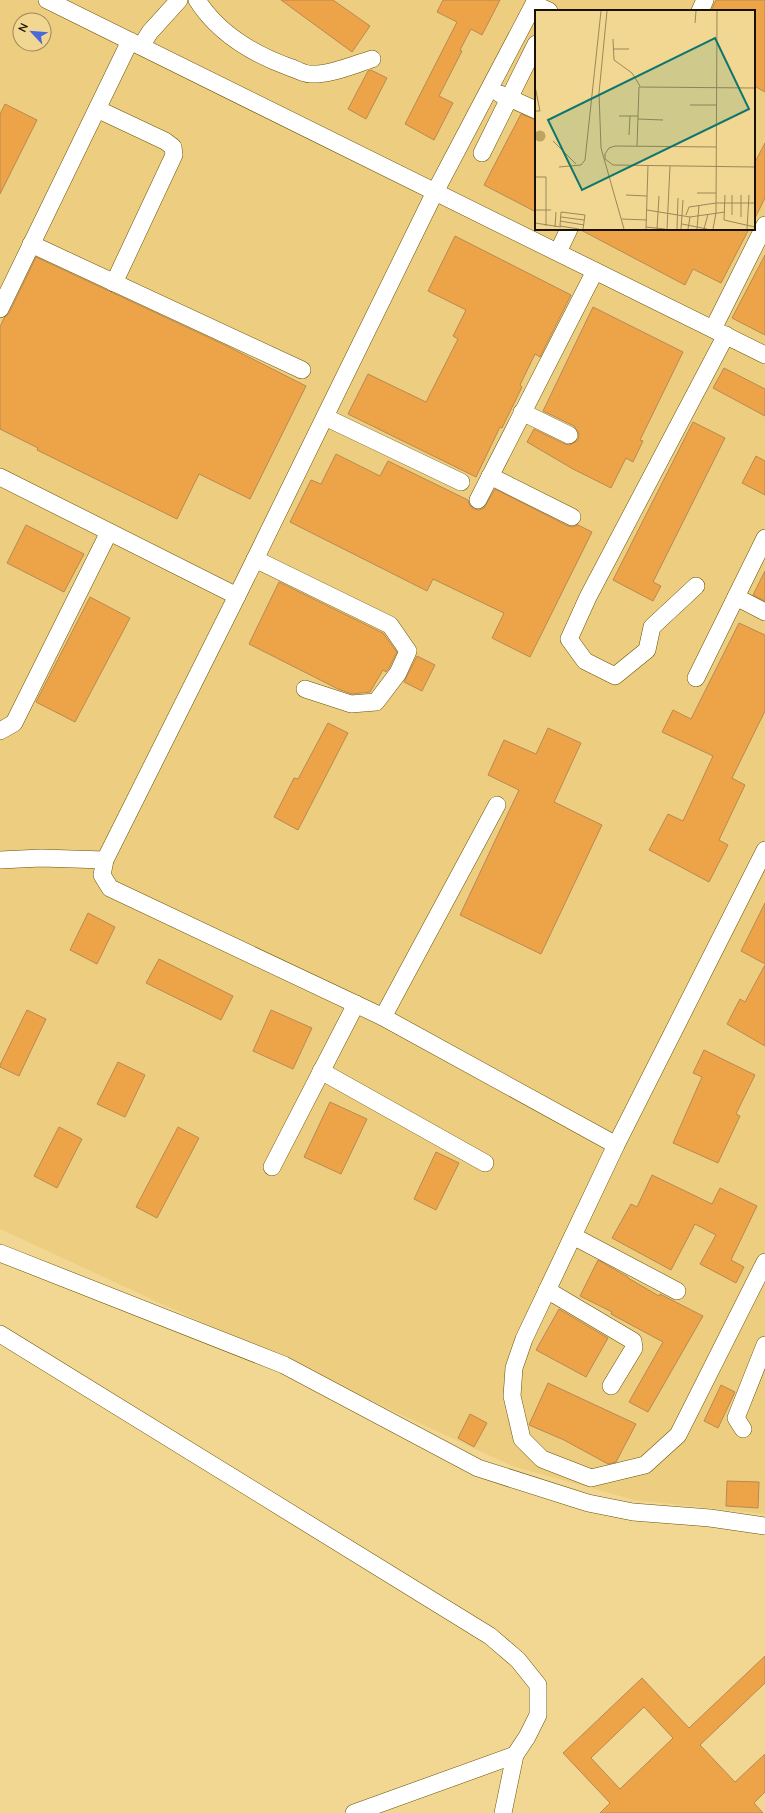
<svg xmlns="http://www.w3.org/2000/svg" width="765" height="1813" font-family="Mulish,sans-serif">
	<rect width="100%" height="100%" fill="#f2d792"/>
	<!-- built -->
	<path fill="#edce81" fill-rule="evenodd" d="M 0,0 L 765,0 L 765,1514 L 634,1500 L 512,1466 L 0,1229 ZM 536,11 L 754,11 L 754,229 L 536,229 ZM 20,20 L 44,20 L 44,44 L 20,44 Z"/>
	<!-- building -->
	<g fill="#eda347" stroke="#b98953" fill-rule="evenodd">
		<path d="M 281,0 L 333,0 L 370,26 L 352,52 Z"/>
		<path d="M 443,0 L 500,0 L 482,35 L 471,29 L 460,50 L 462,51 L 439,96 L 453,103 L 434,140 L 405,124 L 457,22 L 437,12 Z"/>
		<path d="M 716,0 L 765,0 L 765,92 L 754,86 L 754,11 L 711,11 Z"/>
		<path d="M 371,70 L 387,78 L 366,119 L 348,109 L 368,71 Z"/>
		<path d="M 5,104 L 37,120 L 0,194 L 0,114 Z"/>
		<path d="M 521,114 L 536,120 L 536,212 L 484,185 Z"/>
		<path d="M 765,143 L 765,198 L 754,220 L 754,164 Z"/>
		<path d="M 579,229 L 749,229 L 721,283 L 693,269 L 685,285 Z"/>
		<path d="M 455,236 L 571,295 L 540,357 L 535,354 L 520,385 L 522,387 L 502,428 L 500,427 L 476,477 L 348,414 L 368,374 L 426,402 L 458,339 L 453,336 L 466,310 L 428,291 Z"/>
		<path d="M 765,255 L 765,335 L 732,318 Z"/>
		<path d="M 36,257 L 225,345 L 306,386 L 250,499 L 199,474 L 177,519 L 37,450 L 38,448 L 0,429 L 0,327 L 4,318 L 9,313 Z"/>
		<path d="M 593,307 L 683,352 L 640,440 L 643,441 L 633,462 L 626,458 L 611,488 L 573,469 L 527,442 L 534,429 L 565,444 L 570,445 L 578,440 L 579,434 L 574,426 L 543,411 Z"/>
		<path d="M 724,368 L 765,389 L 765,416 L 713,388 Z"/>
		<path d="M 693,422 L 725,438 L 653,582 L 661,586 L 653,601 L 613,580 Z"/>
		<path d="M 336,454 L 380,476 L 388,461 L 468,500 L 470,506 L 474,509 L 479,510 L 484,508 L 495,489 L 568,526 L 573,527 L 578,525 L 592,532 L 530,657 L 492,638 L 504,613 L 433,579 L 427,591 L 290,522 L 311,480 L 321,484 Z"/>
		<path d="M 756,456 L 765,461 L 765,495 L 742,483 Z"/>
		<path d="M 26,525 L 84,554 L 64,592 L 7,563 Z"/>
		<path d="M 765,571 L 765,601 L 753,595 Z"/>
		<path d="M 279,582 L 383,633 L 397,652 L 389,668 L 386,672 L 383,670 L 370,692 L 352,694 L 338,689 L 249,644 Z"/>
		<path d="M 90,597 L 130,618 L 75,722 L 36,702 Z"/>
		<path d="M 739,623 L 765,635 L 765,711 L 732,778 L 745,785 L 719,840 L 728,845 L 709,882 L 649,850 L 668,814 L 683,821 L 713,756 L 662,732 L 673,710 L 691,719 Z"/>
		<path d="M 417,656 L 435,665 L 422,691 L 404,682 Z"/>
		<path d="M 328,723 L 348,733 L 298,830 L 274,817 L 294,778 L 298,779 Z"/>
		<path d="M 548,728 L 581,743 L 554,802 L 602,825 L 541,954 L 460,915 L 519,790 L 488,775 L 504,740 L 536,754 Z"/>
		<path d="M 765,903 L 765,964 L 741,951 Z"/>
		<path d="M 88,913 L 115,927 L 97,964 L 70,950 Z"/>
		<path d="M 159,959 L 233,996 L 221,1020 L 146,983 Z"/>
		<path d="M 765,965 L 765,1046 L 727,1024 L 740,999 L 745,1002 Z"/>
		<path d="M 27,1010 L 46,1019 L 19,1076 L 0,1067 L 0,1065 Z"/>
		<path d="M 271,1010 L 312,1028 L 293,1069 L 253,1051 Z"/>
		<path d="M 704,1050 L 755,1075 L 736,1114 L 740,1116 L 718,1163 L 673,1143 L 702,1077 L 693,1073 Z"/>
		<path d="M 118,1062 L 145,1075 L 125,1117 L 97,1104 Z"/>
		<path d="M 330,1102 L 367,1119 L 341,1174 L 304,1157 Z"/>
		<path d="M 59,1127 L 82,1139 L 57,1188 L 34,1176 Z"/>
		<path d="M 178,1127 L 199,1138 L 157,1218 L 136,1207 Z"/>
		<path d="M 436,1152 L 459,1163 L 436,1210 L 414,1199 Z"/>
		<path d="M 652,1175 L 712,1204 L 720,1188 L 757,1206 L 731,1260 L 744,1267 L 736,1283 L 700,1264 L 716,1235 L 695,1224 L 671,1270 L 612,1238 L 631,1204 L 637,1207 Z"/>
		<path d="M 598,1260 L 628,1277 L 628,1278 L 659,1296 L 660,1294 L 703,1316 L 648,1412 L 629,1402 L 663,1342 L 611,1314 L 612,1312 L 580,1296 Z"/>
		<path d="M 559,1309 L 608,1338 L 586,1377 L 536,1350 Z"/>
		<path d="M 548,1383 L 636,1424 L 616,1462 L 608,1464 L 564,1440 L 529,1425 Z"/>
		<path d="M 721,1385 L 735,1392 L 718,1428 L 704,1421 Z"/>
		<path d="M 470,1414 L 487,1423 L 474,1447 L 458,1438 Z"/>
		<path d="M 727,1481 L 759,1482 L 758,1508 L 726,1506 Z"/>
		<path d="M 765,1656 L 765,1683 L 700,1745 L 735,1782 L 765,1754 L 765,1792 L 754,1803 L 763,1813 L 600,1813 L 610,1803 L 563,1753 L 642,1678 L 689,1728 ZM 644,1707 L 673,1738 L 620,1789 L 591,1758 Z"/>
	</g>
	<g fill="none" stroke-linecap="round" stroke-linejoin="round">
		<!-- minor casing -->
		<g stroke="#6a5200" stroke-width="18">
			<g id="minor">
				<path d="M 47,0 L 765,355"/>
				<path d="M 197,0 C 218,33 253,54 289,67 C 296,69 303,74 310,74 C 330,75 353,65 372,59"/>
				<path d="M 536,0 L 435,192 L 237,596 L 105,860 L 102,875 L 110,888 L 383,1017 L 616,1145"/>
				<path d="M 534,4 L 549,11"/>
				<path d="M 700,11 L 705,0"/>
				<path d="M 141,46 L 150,32 L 179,0"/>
				<path d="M 500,94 L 536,110"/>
				<path d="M 97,109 L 165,141 L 173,147 L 174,155 L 114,283"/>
				<path d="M 482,153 L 536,44"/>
				<path d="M 31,244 L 302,370"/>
				<path d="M 558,252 L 569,229"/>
				<path d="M 0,309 L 130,41"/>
				<path d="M 713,329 L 765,225"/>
				<path d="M 522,412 L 569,435"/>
				<path d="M 325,417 L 461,482"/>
				<path d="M 490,476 L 572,517"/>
				<path d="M 0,477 L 237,596"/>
				<path d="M 478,500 L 595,271"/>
				<path d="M 255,559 L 390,625 L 408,651 L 398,673 L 376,702 L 351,704 L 305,689"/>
				<path d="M 696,586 L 652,627 L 647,650 L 615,676 L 585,661 L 569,639 L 588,597 L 726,335"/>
				<path d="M 736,597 L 765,612"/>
				<path d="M 696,678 L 765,538"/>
				<path d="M 0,731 L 14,723 L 109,532"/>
				<path d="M 765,850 L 616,1145 L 524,1339 L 514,1368 L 512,1396 L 522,1439 L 542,1459 L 591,1478 L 645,1465 L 678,1435 L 765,1262"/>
				<path d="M 0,860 L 41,858 L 105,860"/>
				<path d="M 383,1017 L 497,805"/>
				<path d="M 321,1071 L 485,1163"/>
				<path d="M 272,1167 L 356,1004"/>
				<path d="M 573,1236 L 677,1291"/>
				<path d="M 0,1253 L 284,1365 L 478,1468 L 588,1503 L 633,1512 L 710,1518 L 765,1526"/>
				<path d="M 547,1290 L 633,1341 L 634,1348 L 611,1386"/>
				<path d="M 0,1334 L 490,1636 L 518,1660 L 538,1685 L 538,1715 L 527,1737 L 515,1755 L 503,1813"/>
				<path d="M 743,1429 L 736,1418 L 765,1345"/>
				<path d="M 354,1813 L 515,1755"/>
			</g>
		</g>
		<!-- minor -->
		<use href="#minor" stroke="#fff" stroke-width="17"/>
	</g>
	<!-- overview -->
	<g transform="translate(535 10)">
		<rect width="220" height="220" fill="#f2d792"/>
		<path d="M-0.5 126a5.5 5.5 0 1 1 11 0a5.5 5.5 0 1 1-11 0Z" fill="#bea461"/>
		<path fill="none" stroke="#9c8858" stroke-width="1" d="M 72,1 L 64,83 L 66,138 L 89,219M 160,13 L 161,1M 78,29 L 79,50 L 97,63 L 105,76M 79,39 L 94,39M 0,76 L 5,101 L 1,101M 155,95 L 181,95M 84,106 L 103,106M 103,109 L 128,110M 94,125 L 95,106M 18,131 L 41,154M 102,136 L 104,77 L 220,78M 181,137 L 80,136 L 74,138 L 70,144 L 70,149 L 78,155 L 220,157M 24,157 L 46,155 L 50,150 L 66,1M 0,167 L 11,167 L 11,216M 162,183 L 181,183M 91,185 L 112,186M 190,185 L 189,210 L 220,217M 197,185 L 197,205M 0,200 L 16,200M 112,200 L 155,207 L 190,202M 151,205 L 154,197 L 181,193 L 220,193M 26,207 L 49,210M 206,207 L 206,185M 87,209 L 112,210M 25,211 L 49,215M 0,213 L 26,217M 147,214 L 172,219M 20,217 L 21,202M 111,217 L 130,219M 44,219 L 25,216 L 26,202 L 50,205 L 48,219M 111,219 L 113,155M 122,219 L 124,186M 132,219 L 135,156M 142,219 L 143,188M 146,219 L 148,190M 153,219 L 155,207M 162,219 L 164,195M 169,219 L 173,204M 178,219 L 181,203 L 182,1M 212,219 L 214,185"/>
		<path fill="#0f766e" fill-opacity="0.15" stroke="#0f766e" stroke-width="2" d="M 180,28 L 214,99 L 47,180 L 13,110 Z"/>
		<rect width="220" height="220" fill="none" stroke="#1b1100" stroke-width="2"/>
	</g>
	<!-- north arrow -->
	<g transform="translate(32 32) rotate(296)"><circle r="19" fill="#f2d792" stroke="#9c8858"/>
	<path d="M0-3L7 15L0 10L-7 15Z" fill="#4a69dd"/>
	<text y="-6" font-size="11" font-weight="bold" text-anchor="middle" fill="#1b1100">N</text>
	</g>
</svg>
